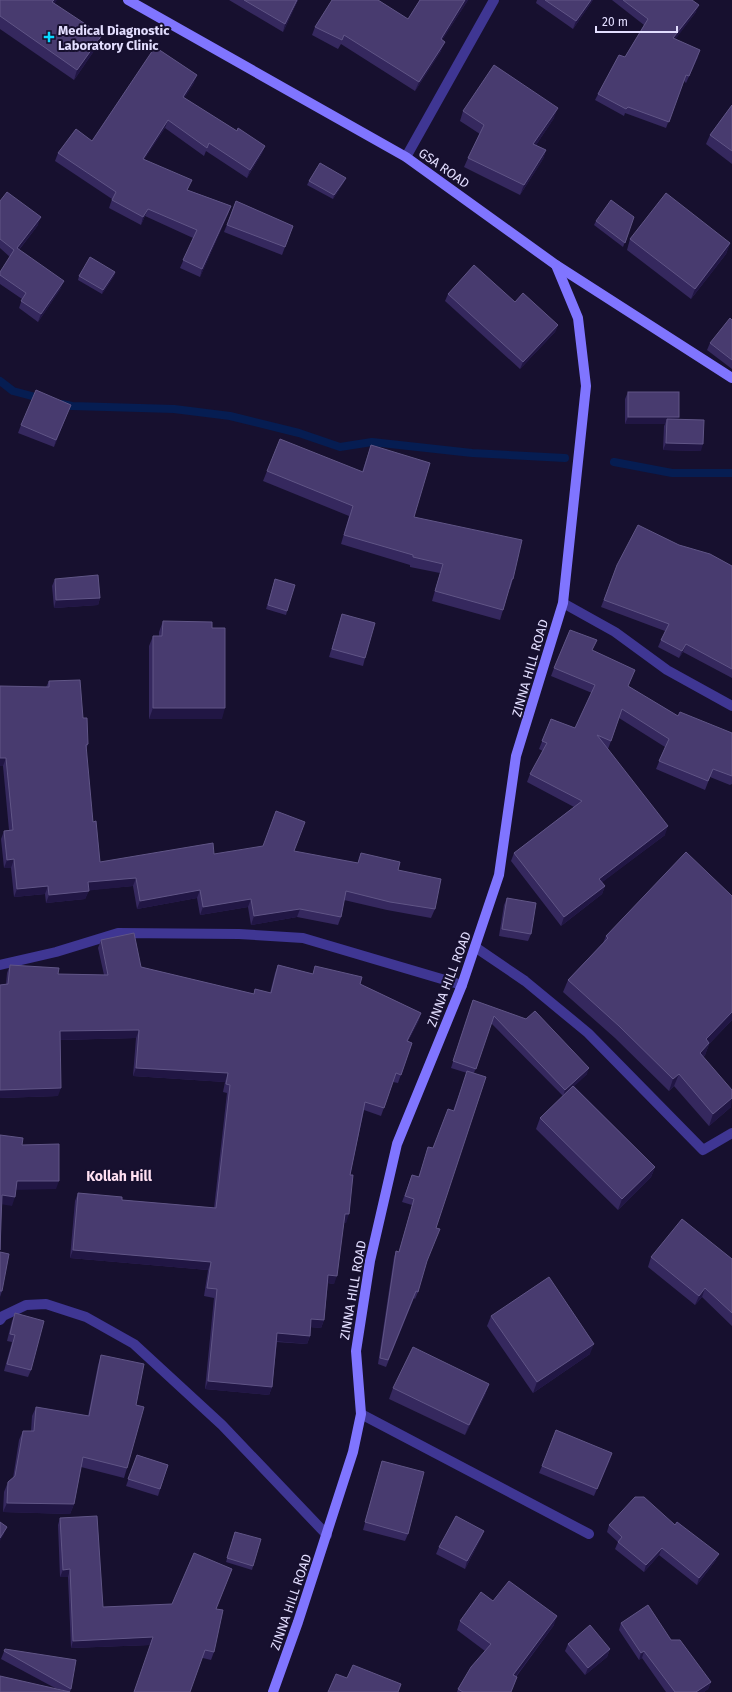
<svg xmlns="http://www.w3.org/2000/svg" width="732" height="1692" font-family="'Fira Sans',sans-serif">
	<rect width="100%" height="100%" fill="#17102f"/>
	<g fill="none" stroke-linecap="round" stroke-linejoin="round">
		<!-- stream -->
		<g stroke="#061d52" stroke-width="8">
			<path d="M 0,381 L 13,391 L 43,399"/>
			<path d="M 62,404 L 72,406 L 174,409 L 230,416 L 299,433 L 340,447 L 372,442 L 472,453 L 565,458"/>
			<path d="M 614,462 L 672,473 L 732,473"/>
		</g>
		<!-- street -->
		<g stroke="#3f3693" stroke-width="10">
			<path d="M 406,157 L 494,0"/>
			<path d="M 563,603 L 615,632 L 667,670 L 732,706"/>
			<path d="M 475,947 L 525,981 L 588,1033 L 703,1150 L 732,1133"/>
			<path d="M 0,965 L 56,952 L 118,933 L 239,934 L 303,938 L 462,985"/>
			<path d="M 0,1320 L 3,1316 L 26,1305 L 46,1304 L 86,1317 L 134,1344 L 222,1425 L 327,1535"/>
			<path d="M 361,1414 L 589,1534"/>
		</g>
		<!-- secondary -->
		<g stroke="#8075ff" stroke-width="10">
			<path d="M 128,0 L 406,157 L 556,265 L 732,378"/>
			<path d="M 273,1692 L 298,1622 L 353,1452 L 361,1414 L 356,1351 L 370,1261 L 397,1144 L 462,985 L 499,875 L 516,756 L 563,603 L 586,386 L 578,318 L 556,265"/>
		</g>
	</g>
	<!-- wall -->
	<g fill="#35285e">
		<path d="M 0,0 L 98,45 L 74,80 L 0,29 Z"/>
		<path d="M 229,0 L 298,0 L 283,32 Z"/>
		<path d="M 420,0 L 468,0 L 442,40 L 441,51 L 415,91 L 341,44 L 338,49 L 312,35 L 315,27 L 408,19 Z"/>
		<path d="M 537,0 L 593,0 L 573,29 L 536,3 Z"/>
		<path d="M 612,0 L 692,0 L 696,12 L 675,39 L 698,57 L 686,83 L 684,81 L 666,128 L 625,113 L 624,116 L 595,100 L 598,94 L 625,57 L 644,25 Z"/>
		<path d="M 194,83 L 184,98 L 237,131 L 265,146 L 262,153 L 247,178 L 206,151 L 204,156 L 165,128 L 144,159 L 188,190 L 231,206 L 228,214 L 200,277 L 180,268 L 193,238 L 145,216 L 141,225 L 109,208 L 112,199 L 55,161 L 58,153 L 92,141 Z"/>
		<path d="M 732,105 L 732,164 L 706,144 L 710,135 Z"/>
		<path d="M 463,111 L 554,118 L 536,145 L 546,150 L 543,159 L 520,195 L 464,167 L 468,158 L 480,134 L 460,121 Z"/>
		<path d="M 346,178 L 344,182 L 333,199 L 307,185 L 309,181 Z"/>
		<path d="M 0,201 L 38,225 L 19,250 L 61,288 L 38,322 L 19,308 L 22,299 L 0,284 L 0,272 L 10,257 L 0,248 Z"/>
		<path d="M 236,201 L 293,226 L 282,255 L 224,232 Z"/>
		<path d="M 634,217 L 623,247 L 594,225 L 596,221 Z"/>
		<path d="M 630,239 L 730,243 L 726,254 L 691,299 L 627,250 Z"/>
		<path d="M 115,272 L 114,276 L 102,294 L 78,280 L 79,276 Z"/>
		<path d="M 448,294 L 515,302 L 558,325 L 555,332 L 520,369 L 445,301 Z"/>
		<path d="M 732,320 L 732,369 L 707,350 L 710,343 Z"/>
		<path d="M 628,392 L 679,417 L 678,419 L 701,451 L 663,450 L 664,426 L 665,424 L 625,424 L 625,399 Z"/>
		<path d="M 68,412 L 54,447 L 18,433 L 21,425 Z"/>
		<path d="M 371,445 L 414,517 L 513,579 L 510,589 L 509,589 L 503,610 L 500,620 L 432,601 L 440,573 L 410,567 L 410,565 L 341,544 L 349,516 L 263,481 L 267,471 L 362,472 Z"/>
		<path d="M 679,545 L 732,566 L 732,678 L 683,652 L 679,658 L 658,647 L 661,640 L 665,631 L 601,607 L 617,565 Z"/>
		<path d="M 55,579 L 100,598 L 98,605 L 54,608 L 52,586 Z"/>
		<path d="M 275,579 L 287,611 L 286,615 L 266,609 Z"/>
		<path d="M 342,614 L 365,658 L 363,666 L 329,657 Z"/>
		<path d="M 163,621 L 212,628 L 222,719 L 149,719 L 149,646 L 153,636 L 159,636 L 159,632 Z"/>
		<path d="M 593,651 L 635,670 L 628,686 L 678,716 L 732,733 L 732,784 L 730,785 L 710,777 L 705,790 L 656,769 L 665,747 L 619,718 L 611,741 L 608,749 L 665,835 L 602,882 L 605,886 L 602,894 L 561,926 L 511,861 L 514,853 L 574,807 L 527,782 L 530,774 L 543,751 L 539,749 L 551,719 L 575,728 L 592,693 L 551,676 L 554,668 Z"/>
		<path d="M 49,681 L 83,718 L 88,744 L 86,750 L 93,822 L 100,862 L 214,854 L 294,852 L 358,863 L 361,853 L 398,870 L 435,909 L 431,918 L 387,910 L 344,900 L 341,917 L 338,925 L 297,917 L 251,925 L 248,907 L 200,915 L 197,898 L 137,909 L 133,886 L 89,890 L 85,899 L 46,903 L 45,894 L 14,897 L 11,868 L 4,868 L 1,839 L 4,831 L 9,830 L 3,766 L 0,766 L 0,686 L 46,687 Z"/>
		<path d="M 732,896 L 732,1020 L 709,1044 L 705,1055 L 703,1057 L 731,1107 L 709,1126 L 674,1086 L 669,1091 L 615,1038 L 563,992 L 568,980 L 603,943 L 606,936 Z"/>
		<path d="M 507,898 L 531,934 L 528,941 L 499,936 L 504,905 Z"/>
		<path d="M 101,940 L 141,967 L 254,994 L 255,989 L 270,993 L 275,973 L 278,965 L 313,974 L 315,966 L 360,984 L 421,1013 L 418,1022 L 408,1041 L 412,1043 L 398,1083 L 393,1082 L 381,1116 L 364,1110 L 350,1175 L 346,1223 L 344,1222 L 334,1284 L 328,1283 L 324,1320 L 321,1328 L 310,1327 L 310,1336 L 307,1344 L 277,1342 L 272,1387 L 269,1395 L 205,1389 L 214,1298 L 204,1296 L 208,1270 L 70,1258 L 75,1201 L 78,1193 L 122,1200 L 214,1208 L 227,1093 L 223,1092 L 225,1082 L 133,1076 L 136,1038 L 60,1040 L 58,1096 L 0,1098 L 0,985 L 6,984 L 7,973 L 10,965 L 58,974 L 104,975 L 98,948 Z"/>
		<path d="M 473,1000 L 587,1074 L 574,1086 L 655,1167 L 651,1177 L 618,1210 L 536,1129 L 540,1118 L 563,1096 L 491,1023 L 474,1073 L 436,1228 L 426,1263 L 418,1292 L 415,1299 L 414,1298 L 386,1367 L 378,1364 L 394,1257 L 396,1251 L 399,1252 L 412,1205 L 402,1202 L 412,1175 L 418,1177 L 453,1111 L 467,1073 L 451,1068 Z"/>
		<path d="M 0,1252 L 2,1291 L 0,1297 Z"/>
		<path d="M 651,1257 L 732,1259 L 732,1326 L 702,1297 L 695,1305 L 648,1267 Z"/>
		<path d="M 15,1313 L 31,1370 L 28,1377 L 4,1371 L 12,1342 L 7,1341 L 12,1321 Z"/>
		<path d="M 491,1316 L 590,1354 L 533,1393 L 487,1326 Z"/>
		<path d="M 101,1355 L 136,1405 L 127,1468 L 124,1478 L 81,1467 L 74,1504 L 70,1514 L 3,1512 L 4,1492 L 8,1482 L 13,1478 L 19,1440 L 23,1431 L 31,1431 L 32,1416 L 36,1407 L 88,1416 L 98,1365 Z"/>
		<path d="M 489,1384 L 485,1395 L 465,1435 L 389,1399 L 393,1388 Z"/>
		<path d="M 612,1453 L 594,1496 L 539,1473 L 542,1466 Z"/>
		<path d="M 137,1455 L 168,1465 L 158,1496 L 126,1486 Z"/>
		<path d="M 382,1461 L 408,1534 L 405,1541 L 363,1530 L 380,1468 Z"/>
		<path d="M 60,1518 L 103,1607 L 172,1604 L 232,1569 L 216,1609 L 214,1652 L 211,1660 L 150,1645 L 71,1648 L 68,1577 L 60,1577 L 58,1525 Z"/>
		<path d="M 609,1525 L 675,1525 L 716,1560 L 697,1585 L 659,1555 L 644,1572 L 615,1549 L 618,1542 L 607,1532 Z"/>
		<path d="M 484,1531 L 481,1538 L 465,1569 L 436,1554 L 439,1547 Z"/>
		<path d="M 235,1532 L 253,1566 L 252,1570 L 226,1562 Z"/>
		<path d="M 493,1601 L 554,1625 L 516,1677 L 511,1692 L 457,1692 L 458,1689 L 485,1651 L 457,1630 L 460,1621 Z"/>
		<path d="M 621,1623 L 671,1640 L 711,1682 L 708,1689 L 704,1692 L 666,1692 L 642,1658 L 639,1660 L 619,1630 Z"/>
		<path d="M 568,1644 L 610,1649 L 607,1657 L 585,1675 L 565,1651 Z"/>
		<path d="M 5,1649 L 71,1689 L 70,1692 L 55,1688 L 1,1659 Z"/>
	</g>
	<!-- shaded-wall -->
	<g fill="#211644">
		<path d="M 54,0 L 57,0 L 49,12 L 52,2 Z"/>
		<path d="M 297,0 L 298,0 L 283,32 L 285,24 Z"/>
		<path d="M 465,0 L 468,0 L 437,48 L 441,39 Z"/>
		<path d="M 591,0 L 593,0 L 573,29 L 576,21 Z"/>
		<path d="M 699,5 L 696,12 L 671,45 L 673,38 Z"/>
		<path d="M 102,35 L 98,45 L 74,80 L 77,70 Z"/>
		<path d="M 445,42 L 441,51 L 415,91 L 419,82 Z"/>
		<path d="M 700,50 L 698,57 L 686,83 L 689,76 Z"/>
		<path d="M 197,75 L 194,83 L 180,105 L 183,97 Z"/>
		<path d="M 558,108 L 554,118 L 530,154 L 533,144 Z"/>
		<path d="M 168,120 L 165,128 L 140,166 L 143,159 Z"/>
		<path d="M 265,146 L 262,153 L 247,178 L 250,170 Z"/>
		<path d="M 546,150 L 543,159 L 520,195 L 524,185 Z"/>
		<path d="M 346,178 L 344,182 L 333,199 L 334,195 Z"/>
		<path d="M 231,206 L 228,214 L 200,277 L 202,269 Z"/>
		<path d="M 148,209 L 145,216 L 141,225 L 143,217 Z"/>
		<path d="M 41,217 L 38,225 L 14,256 L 17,248 Z"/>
		<path d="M 730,243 L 726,254 L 691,299 L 695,289 Z"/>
		<path d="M 115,272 L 114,276 L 102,294 L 103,290 Z"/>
		<path d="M 64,281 L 61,288 L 38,322 L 41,314 Z"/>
		<path d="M 558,325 L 555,332 L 520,369 L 523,362 Z"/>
		<path d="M 71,405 L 68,412 L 54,447 L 56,440 Z"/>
		<path d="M 628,417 L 679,417 L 676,424 L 667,419 L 665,424 L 625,424 Z"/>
		<path d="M 666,443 L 703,444 L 701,451 L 663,450 Z"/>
		<path d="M 100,598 L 98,605 L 54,608 L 56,600 Z"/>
		<path d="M 686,644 L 683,652 L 679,658 L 682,651 Z"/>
		<path d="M 153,708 L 225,708 L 222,719 L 149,719 Z"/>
		<path d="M 0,758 L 6,758 L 3,766 L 0,766 Z"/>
		<path d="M 668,826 L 665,835 L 596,887 L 599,879 Z"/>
		<path d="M 14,859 L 11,868 L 4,868 L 7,860 Z"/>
		<path d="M 136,878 L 133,886 L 85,891 L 88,882 Z"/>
		<path d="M 48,886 L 45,894 L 14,897 L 17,889 Z"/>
		<path d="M 605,886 L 602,894 L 561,926 L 564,917 Z"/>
		<path d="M 200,890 L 197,898 L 137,909 L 140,901 Z"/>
		<path d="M 89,891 L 85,899 L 46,903 L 49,895 Z"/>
		<path d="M 251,899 L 248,907 L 200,915 L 203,907 Z"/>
		<path d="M 300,909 L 297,917 L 251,925 L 254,916 Z"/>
		<path d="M 732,1012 L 732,1020 L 709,1044 L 705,1055 L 695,1065 L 700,1053 L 706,1039 Z"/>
		<path d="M 421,1013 L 418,1022 L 404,1049 L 407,1041 Z"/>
		<path d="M 139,1030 L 136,1038 L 57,1040 L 60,1031 Z"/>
		<path d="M 136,1068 L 228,1073 L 225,1082 L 133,1076 Z"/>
		<path d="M 589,1068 L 587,1074 L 563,1097 L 565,1090 Z"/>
		<path d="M 679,1074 L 674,1086 L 669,1091 L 673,1079 Z"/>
		<path d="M 61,1088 L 58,1096 L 0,1098 L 0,1090 Z"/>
		<path d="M 732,1098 L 731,1107 L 709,1126 L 713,1114 Z"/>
		<path d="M 655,1167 L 651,1177 L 618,1210 L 622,1199 Z"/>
		<path d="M 17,1181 L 59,1181 L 56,1189 L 14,1190 Z"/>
		<path d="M 2,1195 L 15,1197 L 12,1206 L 0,1204 Z"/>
		<path d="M 345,1214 L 349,1214 L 346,1223 L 342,1222 Z"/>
		<path d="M 73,1250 L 211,1262 L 208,1270 L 70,1258 Z"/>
		<path d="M 328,1275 L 337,1276 L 334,1284 L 326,1283 Z"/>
		<path d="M 705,1288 L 702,1297 L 695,1305 L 699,1296 Z"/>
		<path d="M 311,1319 L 324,1320 L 321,1328 L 308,1327 Z"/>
		<path d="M 277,1333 L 310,1336 L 307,1344 L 274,1341 Z"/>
		<path d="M 594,1344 L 590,1354 L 533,1393 L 537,1382 Z"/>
		<path d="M 208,1381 L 272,1387 L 269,1395 L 205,1389 Z"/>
		<path d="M 489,1384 L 485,1395 L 465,1435 L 469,1425 Z"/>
		<path d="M 612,1453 L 610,1461 L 594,1496 L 597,1489 Z"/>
		<path d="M 7,1503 L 74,1504 L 70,1514 L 3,1512 Z"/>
		<path d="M 7,1527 L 4,1534 L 0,1541 L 0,1538 Z"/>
		<path d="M 484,1531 L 481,1538 L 465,1569 L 467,1561 Z"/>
		<path d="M 662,1548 L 659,1555 L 644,1572 L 646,1565 Z"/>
		<path d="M 719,1554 L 716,1560 L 697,1585 L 699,1578 Z"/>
		<path d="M 70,1569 L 68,1577 L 60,1577 L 63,1570 Z"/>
		<path d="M 557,1616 L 554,1625 L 510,1684 L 513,1675 Z"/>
		<path d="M 153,1637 L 150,1645 L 71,1648 L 73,1641 Z"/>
		<path d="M 610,1649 L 607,1657 L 585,1675 L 588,1668 Z"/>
		<path d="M 644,1651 L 642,1658 L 639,1660 L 641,1653 Z"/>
		<path d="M 711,1682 L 708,1689 L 704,1692 L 696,1692 Z"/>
	</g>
	<!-- building -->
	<g fill="#483b6f" stroke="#605586">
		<path d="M 0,0 L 54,0 L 52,2 L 102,35 L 77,70 L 0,16 Z"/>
		<path d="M 244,0 L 297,0 L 285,24 Z"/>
		<path d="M 332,0 L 378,0 L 408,19 L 420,0 L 465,0 L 441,39 L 445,42 L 419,82 L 344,35 L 342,40 L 315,27 Z"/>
		<path d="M 545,0 L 591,0 L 576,21 Z"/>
		<path d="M 623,0 L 692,0 L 699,5 L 673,38 L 700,50 L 689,76 L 686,75 L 669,122 L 628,107 L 626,109 L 598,94 L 619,55 L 625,57 L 648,19 Z"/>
		<path d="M 155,47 L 197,75 L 183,97 L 237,131 L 238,128 L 265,146 L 250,170 L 209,143 L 207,148 L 168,120 L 143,159 L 192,180 L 187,190 L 231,206 L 202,269 L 183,260 L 197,230 L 148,209 L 143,217 L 112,200 L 116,192 L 58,153 L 76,129 L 92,141 Z"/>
		<path d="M 494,65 L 558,108 L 533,144 L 546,150 L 524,185 L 468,158 L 484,125 L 463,111 Z"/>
		<path d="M 732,105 L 732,151 L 710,135 Z"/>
		<path d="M 320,163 L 346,178 L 334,195 L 309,181 Z"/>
		<path d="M 7,192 L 41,217 L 17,248 L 64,281 L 41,314 L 21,301 L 26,293 L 0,275 L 0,272 L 14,250 L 0,239 L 0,201 Z"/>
		<path d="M 666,193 L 730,243 L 695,289 L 630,239 Z"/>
		<path d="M 611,200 L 634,217 L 625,243 L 596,221 Z"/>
		<path d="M 236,201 L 293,226 L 285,247 L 227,225 Z"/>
		<path d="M 90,257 L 115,272 L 103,290 L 79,276 Z"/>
		<path d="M 474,265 L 515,302 L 523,293 L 558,325 L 523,362 L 448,294 Z"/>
		<path d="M 730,318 L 732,320 L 732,360 L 710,343 Z"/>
		<path d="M 36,390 L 71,405 L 56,440 L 21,425 Z"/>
		<rect x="628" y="392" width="51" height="25"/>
		<path d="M 667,419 L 704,420 L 703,444 L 666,443 Z"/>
		<path d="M 280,439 L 363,472 L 371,445 L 430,463 L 414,517 L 522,540 L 513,579 L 512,579 L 503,610 L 435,591 L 443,564 L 413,557 L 413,555 L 344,535 L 353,506 L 267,471 Z"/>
		<path d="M 638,525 L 679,545 L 710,554 L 732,566 L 732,669 L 686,644 L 682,651 L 661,640 L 669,624 L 604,600 L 617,565 Z"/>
		<path d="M 98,575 L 100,598 L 56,600 L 55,579 Z"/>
		<path d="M 275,579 L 295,585 L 287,611 L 268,605 Z"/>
		<path d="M 342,614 L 375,623 L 365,658 L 332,649 Z"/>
		<path d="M 163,621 L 212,622 L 212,628 L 225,628 L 225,708 L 153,708 L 153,636 L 162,636 Z"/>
		<path d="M 570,630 L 597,640 L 592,650 L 635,670 L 628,686 L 678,716 L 680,712 L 732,733 L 732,776 L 713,769 L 708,781 L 659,761 L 669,739 L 622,709 L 611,741 L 597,735 L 668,826 L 599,879 L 605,886 L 564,917 L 514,853 L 582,801 L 530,774 L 547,743 L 542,741 L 551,719 L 575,728 L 595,685 L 554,668 Z"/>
		<path d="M 80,680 L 83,718 L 87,718 L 88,744 L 86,745 L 93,822 L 96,821 L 100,862 L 213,843 L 214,854 L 263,846 L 276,811 L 305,822 L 294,851 L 358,863 L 361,853 L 400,862 L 398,870 L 441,879 L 435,909 L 390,902 L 346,891 L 341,917 L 300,909 L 254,916 L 251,899 L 203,907 L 200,890 L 140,901 L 136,878 L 88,882 L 89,891 L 49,895 L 48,886 L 17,889 L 14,859 L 7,860 L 4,831 L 13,830 L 6,758 L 0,758 L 0,686 L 49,687 L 49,681 Z"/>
		<path d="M 686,852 L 732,896 L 732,1012 L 706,1039 L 709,1043 L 700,1053 L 732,1090 L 732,1098 L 713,1114 L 679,1074 L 673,1079 L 619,1026 L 568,980 L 608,938 L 606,936 Z"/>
		<path d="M 507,898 L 536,903 L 531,934 L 502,929 Z"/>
		<path d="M 134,933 L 141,967 L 254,994 L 255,989 L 271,993 L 278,965 L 313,974 L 315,966 L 362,977 L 360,984 L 421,1013 L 407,1041 L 412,1043 L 401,1075 L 396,1073 L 384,1108 L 365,1102 L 350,1175 L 353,1175 L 349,1214 L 345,1214 L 337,1276 L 328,1275 L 324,1320 L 311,1319 L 310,1336 L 277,1333 L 272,1387 L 208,1381 L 217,1289 L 207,1288 L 211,1262 L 73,1250 L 78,1193 L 122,1197 L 122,1200 L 216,1208 L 230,1085 L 226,1084 L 228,1073 L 136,1068 L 139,1030 L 60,1031 L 61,1088 L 0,1090 L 0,985 L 8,984 L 10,965 L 59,968 L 58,974 L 108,975 L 101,940 Z"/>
		<path d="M 473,1000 L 526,1019 L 535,1011 L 589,1068 L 565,1090 L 494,1016 L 476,1069 L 453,1061 Z"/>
		<path d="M 467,1071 L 486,1077 L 436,1228 L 440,1229 L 427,1261 L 418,1292 L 416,1291 L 388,1360 L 380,1358 L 396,1251 L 399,1252 L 414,1199 L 405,1196 L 412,1175 L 419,1177 L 428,1147 L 433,1148 L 448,1109 L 454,1111 Z"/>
		<path d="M 573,1086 L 655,1167 L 622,1199 L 540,1118 Z"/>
		<path d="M 0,1135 L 23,1138 L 22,1145 L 59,1144 L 59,1181 L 17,1181 L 15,1197 L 2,1195 L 0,1250 Z"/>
		<path d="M 682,1219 L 732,1259 L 732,1313 L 705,1288 L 699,1296 L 651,1257 Z"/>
		<path d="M 0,1252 L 9,1254 L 2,1291 L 0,1291 Z"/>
		<path d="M 549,1277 L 594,1344 L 537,1382 L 491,1316 Z"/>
		<path d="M 15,1313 L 44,1321 L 31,1370 L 7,1364 L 15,1335 L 10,1334 Z"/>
		<path d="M 413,1347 L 489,1384 L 469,1425 L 393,1388 Z"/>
		<path d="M 101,1355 L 144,1364 L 136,1405 L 144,1407 L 127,1468 L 83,1457 L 74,1504 L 7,1503 L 8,1482 L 15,1476 L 23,1431 L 34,1431 L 36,1407 L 89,1416 Z"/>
		<path d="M 556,1430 L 612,1453 L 597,1489 L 542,1466 Z"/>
		<path d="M 137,1455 L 168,1465 L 160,1489 L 128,1479 Z"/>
		<path d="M 382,1461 L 424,1472 L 408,1534 L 365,1522 Z"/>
		<path d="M 635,1497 L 644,1497 L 675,1525 L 677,1522 L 719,1554 L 699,1578 L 662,1548 L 646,1565 L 618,1542 L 622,1537 L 609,1525 Z"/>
		<path d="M 97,1516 L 103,1607 L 172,1604 L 194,1553 L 232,1569 L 216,1609 L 223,1610 L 214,1652 L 205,1650 L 190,1692 L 134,1692 L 153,1637 L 73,1641 L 70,1569 L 63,1570 L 60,1518 Z"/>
		<path d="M 456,1516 L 484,1531 L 467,1561 L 439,1547 Z"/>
		<path d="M 0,1522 L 7,1527 L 0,1538 Z"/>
		<path d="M 235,1532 L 261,1539 L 253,1566 L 227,1558 Z"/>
		<path d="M 509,1581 L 557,1616 L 513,1675 L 517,1677 L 511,1692 L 463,1692 L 458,1689 L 471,1667 L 491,1644 L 460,1621 L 481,1592 L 493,1601 Z"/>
		<path d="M 648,1605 L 671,1640 L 680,1640 L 711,1682 L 696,1692 L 675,1692 L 644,1651 L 641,1653 L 621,1623 Z"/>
		<path d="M 590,1625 L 610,1649 L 588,1668 L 568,1644 Z"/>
		<path d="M 5,1649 L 76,1660 L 71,1689 L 4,1651 Z"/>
		<path d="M 353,1665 L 401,1684 L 398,1692 L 328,1692 L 336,1674 L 347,1678 Z"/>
		<path d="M 0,1676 L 70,1692 L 0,1692 Z"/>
	</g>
	<!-- markers -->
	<path fill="#0ad9ff" stroke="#17102f" stroke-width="1.5" d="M47 31h4v4h4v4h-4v4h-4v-4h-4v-4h4z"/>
	<g text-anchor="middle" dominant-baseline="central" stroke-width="4" stroke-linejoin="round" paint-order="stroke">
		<!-- poi labels -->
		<g font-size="13" font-weight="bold" fill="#e3deff" stroke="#17102f" text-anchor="start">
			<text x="58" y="30">Medical Diagnostic<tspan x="58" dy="15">Laboratory Clinic</tspan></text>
		</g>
		<!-- street labels -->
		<g font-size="13" fill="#e3deff" stroke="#17102f">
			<text transform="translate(444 168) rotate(35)">GSA ROAD</text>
			<text transform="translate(530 668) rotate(-74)">ZINNA HILL ROAD</text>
			<text transform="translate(449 979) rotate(-69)">ZINNA HILL ROAD</text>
			<text transform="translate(353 1290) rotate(-80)">ZINNA HILL ROAD</text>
			<text transform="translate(291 1602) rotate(-71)">ZINNA HILL ROAD</text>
		</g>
		<!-- neighbourhood labels -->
		<g font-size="14" font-weight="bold" fill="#ffe0f2" stroke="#17102f">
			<text x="119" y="1176">Kollah Hill</text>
		</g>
	</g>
	<!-- scale -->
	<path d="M596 26v6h81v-6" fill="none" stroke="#e3deff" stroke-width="2"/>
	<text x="602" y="26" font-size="12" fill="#e3deff" stroke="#17102f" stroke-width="3" paint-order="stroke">20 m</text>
</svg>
